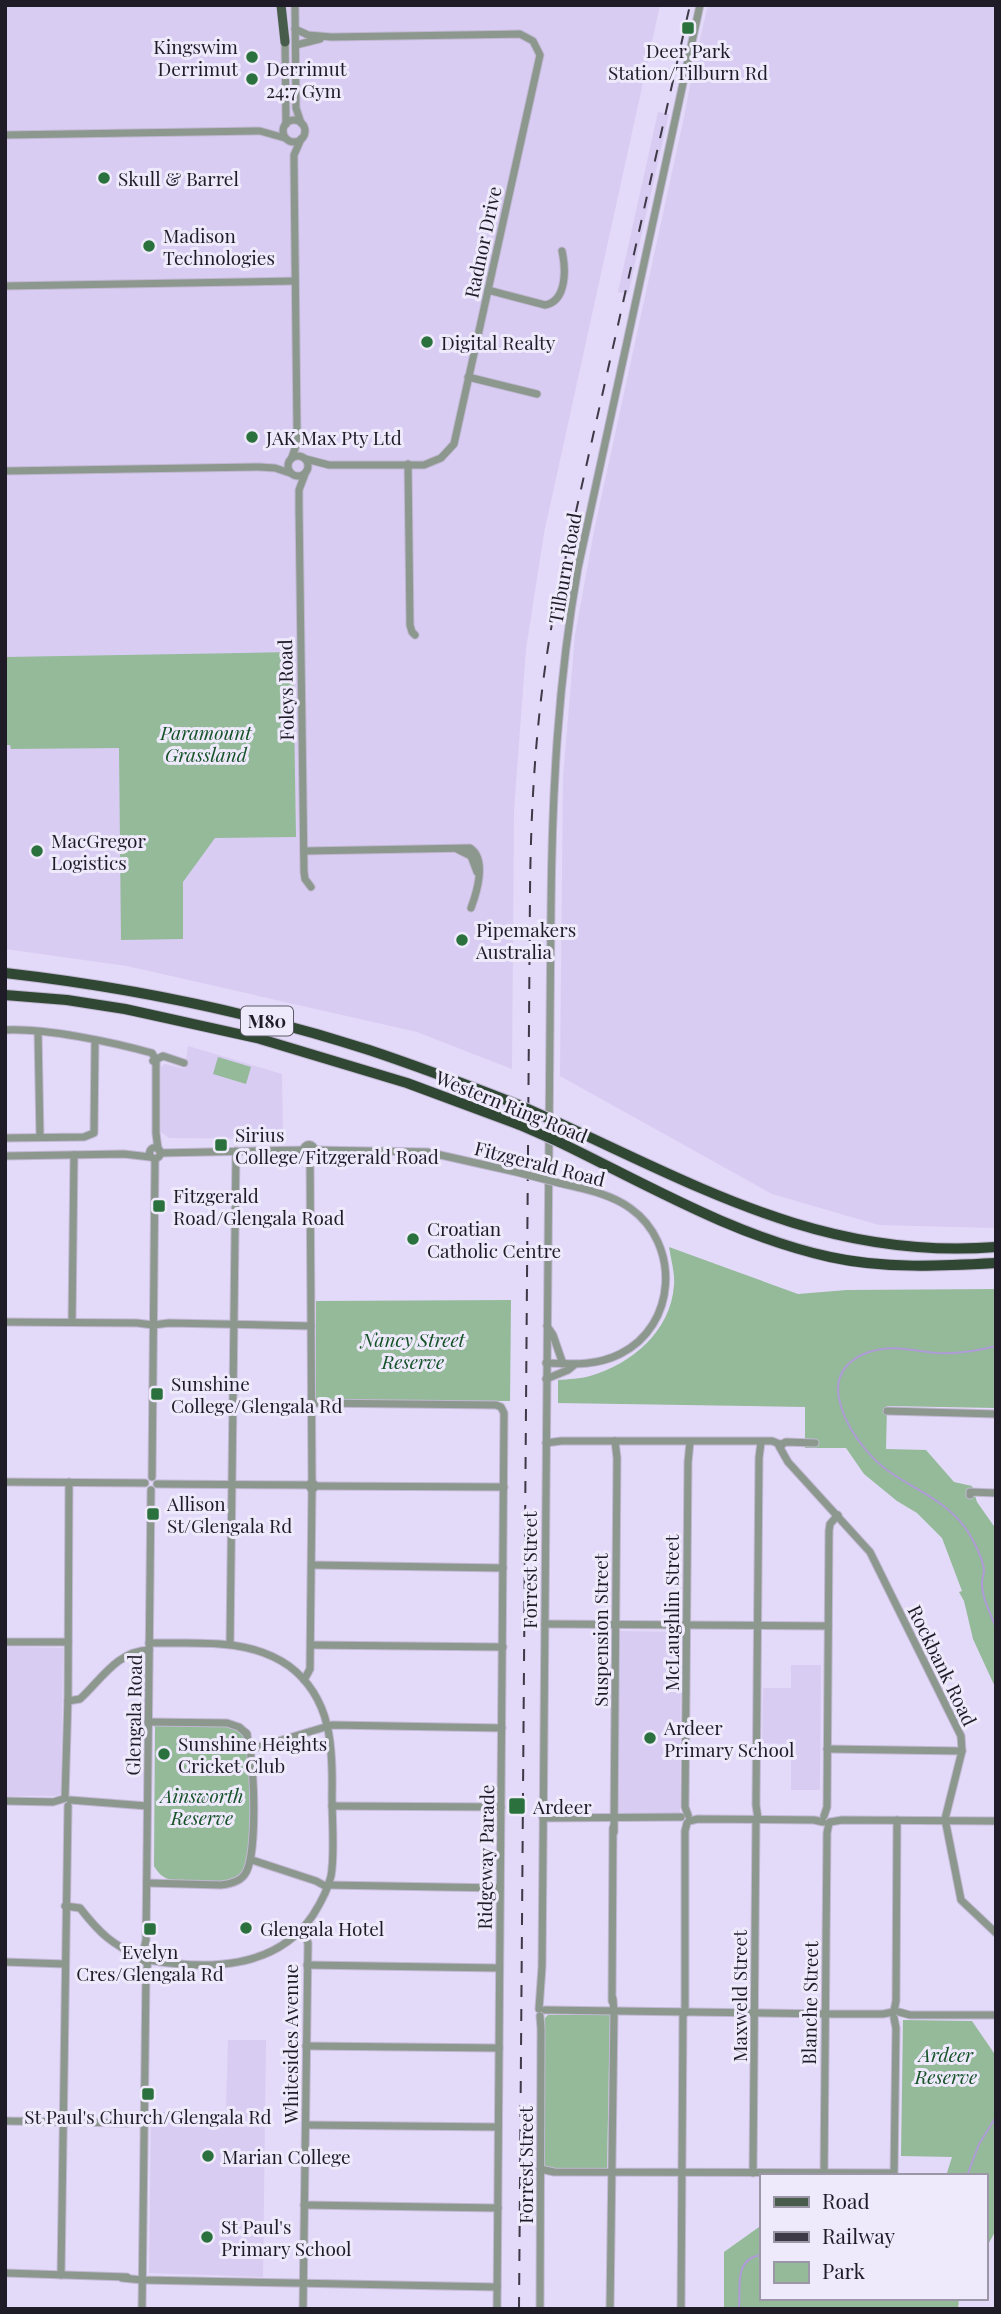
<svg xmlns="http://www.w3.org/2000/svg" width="1001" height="2314" font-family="'Playfair Display',serif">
	<rect width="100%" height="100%" fill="#e3d9f8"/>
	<!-- built -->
	<g fill="#d8ccf2">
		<path d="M 5,5 L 660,5 L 544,533 L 526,649 L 514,810 L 512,1069 L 417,1032 L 127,966 L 5,949 Z"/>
		<path d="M 708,5 L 996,5 L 996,1228 L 879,1225 L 772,1194 L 560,1076 L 563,778 L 575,635 L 594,531 L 683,122 L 695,60 Z"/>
		<path d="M 658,112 L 669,114 L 628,294 L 618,292 Z"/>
		<path d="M 188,1046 L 282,1074 L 283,1139 L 169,1138 L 161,1132 L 161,1067 L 165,1064 L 185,1069 Z"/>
		<path d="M 620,1631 L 681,1632 L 680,1813 L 618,1813 Z"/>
		<path d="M 5,1647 L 63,1648 L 61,1792 L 58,1796 L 5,1796 Z"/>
		<path d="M 791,1665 L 821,1665 L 820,1790 L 791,1790 L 791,1744 L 763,1743 L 762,1741 L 763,1688 L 791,1688 Z"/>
		<path d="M 228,2040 L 266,2040 L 263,2277 L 149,2273 L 151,2112 L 226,2112 Z"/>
	</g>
	<!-- green -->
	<g fill="#94ba9a">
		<path d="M 293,652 L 296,837 L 215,838 L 183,882 L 183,939 L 121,940 L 119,748 L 11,749 L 10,745 L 5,745 L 5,657 Z"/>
		<path d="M 218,1057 L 251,1067 L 246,1084 L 213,1074 Z"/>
		<path d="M 669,1247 L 798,1294 L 847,1290 L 996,1289 L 996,1408 L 887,1406 L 886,1449 L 926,1450 L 954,1482 L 972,1486 L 977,1502 L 996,1529 L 996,1689 L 973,1639 L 964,1601 L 959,1592 L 962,1591 L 942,1538 L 917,1513 L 897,1501 L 864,1474 L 846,1448 L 805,1448 L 805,1407 L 558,1403 L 558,1380 C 569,1379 580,1379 590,1376 C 632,1364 671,1331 674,1285 C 675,1273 671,1260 669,1247 Z"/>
		<path d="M 511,1300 L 510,1401 L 316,1400 L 316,1301 Z"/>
		<path d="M 155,1726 L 228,1726 C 235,1729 242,1731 245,1738 C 256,1758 250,1827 249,1853 C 248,1862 246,1872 238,1878 C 228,1885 183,1884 171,1880 C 163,1878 158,1873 154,1866 Z"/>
		<path d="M 548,2015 L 610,2015 L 607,2168 L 543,2169 L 545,2018 Z"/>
		<path d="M 903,2020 L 972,2021 L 996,2056 L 996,2230 L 985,2250 L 985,2176 L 946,2176 L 952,2157 L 901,2156 Z"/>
		<path d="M 759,2227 L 761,2228 L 761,2298 L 959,2298 L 958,2309 L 724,2309 L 724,2252 Z"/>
	</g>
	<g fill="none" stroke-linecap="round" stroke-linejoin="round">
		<!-- stream -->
		<g stroke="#af9bd7" stroke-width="2">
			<path d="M 996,1346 C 977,1351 957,1354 937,1353 C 913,1351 893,1344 869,1352 C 851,1358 837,1371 838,1391 C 841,1424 869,1460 897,1477 C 922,1492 952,1506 968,1532 C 974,1541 984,1561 984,1571 C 984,1575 982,1578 982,1582 C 981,1596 991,1614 996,1628"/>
			<path d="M 967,2176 L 979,2144 L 996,2117"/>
			<path d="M 739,2309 C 741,2288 733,2259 761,2255"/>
		</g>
		<!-- minor casing -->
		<g stroke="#c0b7d2" stroke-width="9">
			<g id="minor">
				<path d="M 295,5 L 296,108 L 301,123"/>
				<path d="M 295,29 L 308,35 L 331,37 L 520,34 L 533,41 L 540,55 L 454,444 L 441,458 L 424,465 L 329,465 L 306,459"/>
				<path d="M 285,37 L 286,124"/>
				<path d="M 296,45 L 320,39"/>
				<circle cx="294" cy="131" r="11"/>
				<path d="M 5,135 L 260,131 L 285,138"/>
				<path d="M 5,286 L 295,281"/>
				<path d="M 488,290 L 545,305 C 567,301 566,269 562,251"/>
				<path d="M 468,377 L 537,394"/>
				<circle cx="298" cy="466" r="10"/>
				<path d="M 292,457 L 297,443 L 297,429 L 294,163 L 294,155 L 301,139"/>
				<path d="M 408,464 L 410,625 L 412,632 L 415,635"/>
				<path d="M 5,471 L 259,467 L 275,468 L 290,473"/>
				<path d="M 305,474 L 299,490 L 299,508 L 304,872 L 305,879 L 311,887"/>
				<path d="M 457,849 L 471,856 L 477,872"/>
				<path d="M 304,851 L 470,848 C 487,859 477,892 471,908"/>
				<path d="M 5,1030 C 46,1028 112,1042 152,1053 L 156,1060 L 156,1133 L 158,1149"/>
				<path d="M 38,1032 L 40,1137"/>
				<path d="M 153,1061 L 163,1056 L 184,1063"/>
				<path d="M 5,1138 L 84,1137 L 94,1133 L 95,1041"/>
				<circle cx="309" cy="1150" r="5.5"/>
				<circle cx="155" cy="1153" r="5.5"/>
				<path d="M 314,1150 L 427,1152 L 512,1171"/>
				<path d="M 160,1153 L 303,1150"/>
				<path d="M 5,1156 L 124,1154 L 150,1157"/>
				<path d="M 310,1156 L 312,1482"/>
				<path d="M 5,1322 L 137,1323 L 153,1325 L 169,1323 L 311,1326"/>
				<path d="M 72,1322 L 74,1155"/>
				<path d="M 547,1326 L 553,1335 L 563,1364"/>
				<path d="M 546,1363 C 572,1364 596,1366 620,1354 C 677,1326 681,1244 630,1208 C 609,1193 583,1189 559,1183"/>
				<path d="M 546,1379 L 568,1370 L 574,1365"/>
				<path d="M 312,1403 L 496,1405 L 501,1407 L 504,1413 L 497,2309"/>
				<path d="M 887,1411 L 996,1414"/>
				<path d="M 546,1443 L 561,1441 L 772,1441 L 782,1445"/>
				<path d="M 780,1445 L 786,1442 L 815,1443"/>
				<path d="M 779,1446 L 788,1462 L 870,1552 L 961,1736 L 962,1751 L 945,1819 L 961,1900 L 996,1933"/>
				<path d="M 152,1477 L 155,1159"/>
				<path d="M 5,1482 L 145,1483"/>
				<path d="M 157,1484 L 308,1485 L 312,1482 L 316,1486 L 312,1490 L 308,1485"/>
				<path d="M 316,1486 L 504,1487"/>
				<path d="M 970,1495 L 970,1492 L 996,1493"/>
				<path d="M 312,1565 L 503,1568"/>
				<path d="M 545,1624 L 828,1626"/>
				<path d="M 5,1642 L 68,1642"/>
				<path d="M 230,1644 L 236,1151"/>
				<path d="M 311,1645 L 503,1647"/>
				<path d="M 304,1680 L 310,1669 L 312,1490"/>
				<path d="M 68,1701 L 80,1699 C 101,1680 117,1651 149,1650"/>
				<path d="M 148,1722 L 227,1723 L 239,1727 L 247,1734"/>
				<path d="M 252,1749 L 332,1725 L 502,1728"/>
				<path d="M 827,1749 L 962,1751"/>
				<path d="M 65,1798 L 68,1697 L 69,1482"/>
				<path d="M 70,1800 L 147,1806"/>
				<path d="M 5,1801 L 53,1802 L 63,1799"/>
				<path d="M 332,1806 L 501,1807"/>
				<path d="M 688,1815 L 685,1807 L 688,1462 L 690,1442"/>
				<path d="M 824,1816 L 827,1807 L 829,1531 L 830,1524 L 838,1515"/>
				<path d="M 543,1818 L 681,1817"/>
				<path d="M 758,1819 L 756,1805 L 759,1458 L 761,1442"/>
				<path d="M 689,1821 L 698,1819 L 814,1820 L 823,1822"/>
				<path d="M 830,1822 L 842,1820 L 996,1821"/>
				<path d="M 614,1832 L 617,1458 L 615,1441"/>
				<path d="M 252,1860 L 316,1881 L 327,1887"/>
				<path d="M 147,1883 L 221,1885 C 230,1884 240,1882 245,1874 C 258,1856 255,1754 246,1733"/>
				<path d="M 327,1885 L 500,1888"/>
				<path d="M 65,1906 L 80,1908 C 101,1935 111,1943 142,1959"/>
				<path d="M 302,1929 L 308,1943 L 303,2309"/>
				<circle cx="146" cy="1957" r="4.5"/>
				<path d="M 143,1953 L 146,1940 L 151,1490"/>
				<path d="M 148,1960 C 207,1970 276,1970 313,1915 C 320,1904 328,1889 331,1876 C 335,1855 332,1820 332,1796 C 333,1748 332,1698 289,1666 C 248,1637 197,1644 149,1643"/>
				<path d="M 5,1962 L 65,1964"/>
				<path d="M 307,1965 L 499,1968"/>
				<path d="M 612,2001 L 613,1828"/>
				<path d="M 539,2009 L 542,1967 L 551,908 C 552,793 558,681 578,568 L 700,5"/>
				<path d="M 545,2010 L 830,2014 L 883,2014 L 893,2012"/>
				<path d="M 894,2011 L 896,2001 L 897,1820"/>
				<path d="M 899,2012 L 910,2015 L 996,2015"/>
				<path d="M 685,2013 L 685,1831 L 687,1823"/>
				<path d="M 540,2016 L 541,2029 L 540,2309"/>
				<path d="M 306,2046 L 499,2048"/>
				<path d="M 5,2121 L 127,2123 L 144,2121"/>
				<path d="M 306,2125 L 498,2127"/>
				<path d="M 540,2169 L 554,2172 L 892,2173"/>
				<path d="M 753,2173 L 756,1819"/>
				<path d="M 824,2174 L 827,1833 L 829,1823"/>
				<path d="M 894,2175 L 896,2028 L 894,2018"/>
				<path d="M 304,2205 L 498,2208"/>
				<path d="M 5,2273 L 127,2277"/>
				<path d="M 61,2275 L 68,1806"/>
				<path d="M 122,2278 L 142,2280 L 497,2287"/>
				<path d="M 142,2309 L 146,1975 L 148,1961"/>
				<path d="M 610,2309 L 614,2013 L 613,1999"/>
				<path d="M 681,2309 L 683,2013"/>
			</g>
		</g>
		<!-- major casing -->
		<g stroke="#c0b7d2" stroke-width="10">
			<path id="major" d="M 281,5 L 285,42"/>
		</g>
		<!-- highway casing -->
		<g stroke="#c0b7d2" stroke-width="12">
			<g id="highway">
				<path d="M 5,973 C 128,987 251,1012 369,1050 C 420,1067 470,1086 519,1105"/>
				<path d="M 5,995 L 67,1000 L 125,1009 L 257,1038 L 407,1083 L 520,1125"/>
				<path d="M 559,1123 C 705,1190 829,1260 996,1247"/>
				<path d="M 559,1142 C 646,1184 734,1236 830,1257 C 884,1269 941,1266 996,1263"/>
			</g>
		</g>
		<!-- minor -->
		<use href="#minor" stroke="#8c978d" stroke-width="7"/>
		<!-- major -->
		<use href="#major" stroke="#485c4b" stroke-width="9"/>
		<!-- highway -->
		<use href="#highway" stroke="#304734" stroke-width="10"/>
		<!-- rail -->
		<path stroke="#3d3947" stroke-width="2" stroke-dasharray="12 12" stroke-linecap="butt" d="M 519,2309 L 530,892 C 531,788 538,688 559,587 L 690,5"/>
		<!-- minor-bridge casing -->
		<g stroke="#c0b7d2" stroke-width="9" stroke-linecap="butt">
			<path id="minor-bridge" d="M 512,1171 L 559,1183"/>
		</g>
		<!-- highway-bridge casing -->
		<g stroke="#c0b7d2" stroke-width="12" stroke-linecap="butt">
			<g id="highway-bridge">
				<path d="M 519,1105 L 559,1123"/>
				<path d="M 520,1125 L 559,1142"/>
			</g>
		</g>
		<!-- minor-bridge -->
		<use href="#minor-bridge" stroke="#8c978d" stroke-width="7"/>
		<!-- highway-bridge -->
		<use href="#highway-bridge" stroke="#304734" stroke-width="10"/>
	</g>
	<!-- markers -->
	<g fill="#2a713d" stroke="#eee9fb" stroke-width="2.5">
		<rect x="681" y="21" width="14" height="14" rx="3.5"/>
		<circle cx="252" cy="57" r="7"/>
		<circle cx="252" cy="79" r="7"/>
		<circle cx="104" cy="178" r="7"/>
		<circle cx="149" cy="246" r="7"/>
		<circle cx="427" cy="342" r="7"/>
		<circle cx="252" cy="437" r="7"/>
		<circle cx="37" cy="851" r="7"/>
		<circle cx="462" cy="940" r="7"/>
		<rect x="214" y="1138" width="14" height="14" rx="3.5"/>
		<rect x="152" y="1199" width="14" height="14" rx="3.5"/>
		<circle cx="413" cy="1239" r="7"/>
		<rect x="150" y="1387" width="14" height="14" rx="3.5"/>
		<rect x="146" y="1507" width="14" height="14" rx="3.5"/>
		<circle cx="650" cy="1738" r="7"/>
		<circle cx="164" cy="1754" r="7"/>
		<rect x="508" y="1797" width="18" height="18" rx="3.5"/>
		<circle cx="246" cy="1928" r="7"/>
		<rect x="143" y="1922" width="14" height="14" rx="3.5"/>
		<rect x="141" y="2087" width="14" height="14" rx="3.5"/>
		<circle cx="208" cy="2156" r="7"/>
		<circle cx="207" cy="2237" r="7"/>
	</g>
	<g text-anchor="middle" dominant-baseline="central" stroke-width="6" stroke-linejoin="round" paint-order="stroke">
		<!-- shield labels -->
		<rect fill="#eee9fb" stroke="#5d5a67" stroke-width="2" x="241" y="1006.5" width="52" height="29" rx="5"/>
		<g font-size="18" font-weight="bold" fill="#1f1c27">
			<text x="267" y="1021">M80</text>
		</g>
		<!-- poi labels -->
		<g font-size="19" fill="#1f1c27" stroke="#eee9fb" text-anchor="start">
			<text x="238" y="46" text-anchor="end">Kingswim<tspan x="238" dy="22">Derrimut</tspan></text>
			<text x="688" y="50" text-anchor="middle">Deer Park<tspan x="688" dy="22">Station/Tilburn Rd</tspan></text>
			<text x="266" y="68">Derrimut<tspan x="266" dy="22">24:7 Gym</tspan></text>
			<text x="118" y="178">Skull &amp; Barrel</text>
			<text x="163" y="235">Madison<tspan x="163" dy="22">Technologies</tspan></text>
			<text x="441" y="342">Digital Realty</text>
			<text x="266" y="437">JAK Max Pty Ltd</text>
			<text x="51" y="840">MacGregor<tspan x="51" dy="22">Logistics</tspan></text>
			<text x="476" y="929">Pipemakers<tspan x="476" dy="22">Australia</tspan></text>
			<text x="235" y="1134">Sirius<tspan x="235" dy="22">College/Fitzgerald Road</tspan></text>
			<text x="173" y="1195">Fitzgerald<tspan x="173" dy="22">Road/Glengala Road</tspan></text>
			<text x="427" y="1228">Croatian<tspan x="427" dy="22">Catholic Centre</tspan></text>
			<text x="171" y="1383">Sunshine<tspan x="171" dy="22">College/Glengala Rd</tspan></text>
			<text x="167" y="1503">Allison<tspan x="167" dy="22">St/Glengala Rd</tspan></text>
			<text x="664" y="1727">Ardeer<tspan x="664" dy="22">Primary School</tspan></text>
			<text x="178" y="1743">Sunshine Heights<tspan x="178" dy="22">Cricket Club</tspan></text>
			<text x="533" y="1806">Ardeer</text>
			<text x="260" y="1928">Glengala Hotel</text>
			<text x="150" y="1951" text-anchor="middle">Evelyn<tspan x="150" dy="22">Cres/Glengala Rd</tspan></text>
			<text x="148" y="2116" text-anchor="middle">St Paul's Church/Glengala Rd</text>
			<text x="222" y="2156">Marian College</text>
			<text x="221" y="2226">St Paul's<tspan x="221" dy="22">Primary School</tspan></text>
		</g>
		<!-- street labels -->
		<g font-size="19" fill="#1f1c27" stroke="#eee9fb">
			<text transform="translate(482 242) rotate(-78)">Radnor Drive</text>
			<text transform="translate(564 568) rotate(-80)">Tilburn Road</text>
			<text transform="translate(285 690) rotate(-91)">Foleys Road</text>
			<text transform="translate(512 1106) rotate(22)">Western Ring Road</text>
			<text transform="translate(540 1163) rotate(14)">Fitzgerald Road</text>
			<text transform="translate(529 1570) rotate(-90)">Forrest Street</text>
			<text transform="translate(671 1613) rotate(-90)">McLaughlin Street</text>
			<text transform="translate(600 1630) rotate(-90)">Suspension Street</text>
			<text transform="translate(943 1665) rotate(64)">Rockbank Road</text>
			<text transform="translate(133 1715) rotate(-89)">Glengala Road</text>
			<text transform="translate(485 1857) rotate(-89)">Ridgeway Parade</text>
			<text transform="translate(739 1996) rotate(-90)">Maxweld Street</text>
			<text transform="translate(809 2003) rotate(-89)">Blanche Street</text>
			<text transform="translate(290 2044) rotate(-90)">Whitesides Avenue</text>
			<text transform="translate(525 2165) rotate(-90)">Forrest Street</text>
		</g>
		<!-- park labels -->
		<g font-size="19" font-style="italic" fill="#155227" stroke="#eee9fb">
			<text x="206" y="732">Paramount<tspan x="206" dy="22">Grassland</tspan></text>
			<text x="413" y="1339">Nancy Street<tspan x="413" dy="22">Reserve</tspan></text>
			<text x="202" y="1795">Ainsworth<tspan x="202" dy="22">Reserve</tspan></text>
			<text x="946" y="2054">Ardeer<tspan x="946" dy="22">Reserve</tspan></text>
		</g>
	</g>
	<!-- border -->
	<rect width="1001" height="2314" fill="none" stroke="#1f1c27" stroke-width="14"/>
	<!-- legend -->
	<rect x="760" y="2174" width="228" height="126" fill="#eee9fb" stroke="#9b97a6" stroke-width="2"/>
	<rect x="774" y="2197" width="35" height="10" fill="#485c4b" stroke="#9b97a6" stroke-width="2"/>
	<text x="822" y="2209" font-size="21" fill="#1f1c27">Road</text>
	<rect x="774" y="2232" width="35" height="10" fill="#3d3947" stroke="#9b97a6" stroke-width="2"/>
	<text x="822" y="2244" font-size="21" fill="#1f1c27">Railway</text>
	<rect x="774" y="2262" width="35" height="21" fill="#94ba9a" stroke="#9b97a6" stroke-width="2"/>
	<text x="822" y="2279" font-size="21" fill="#1f1c27">Park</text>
</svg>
